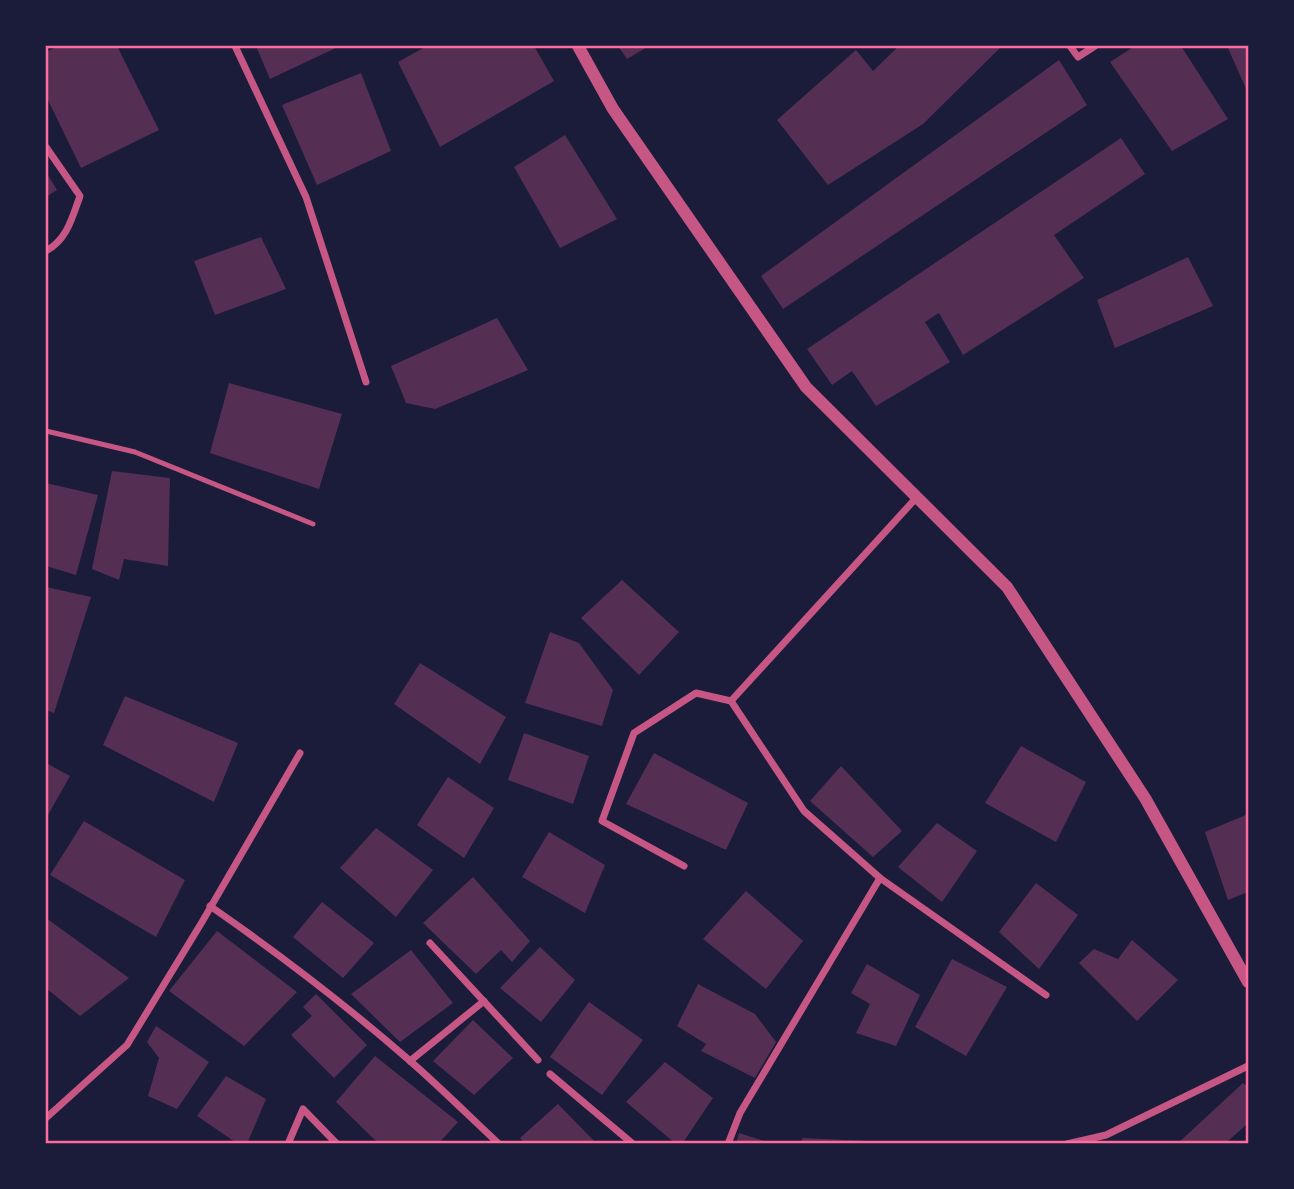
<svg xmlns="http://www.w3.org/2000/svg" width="1294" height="1189" font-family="'Asap Condensed',sans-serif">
	<rect width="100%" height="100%" fill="#1b1b3a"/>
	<!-- building -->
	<g fill="#542f53">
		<path d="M 58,46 L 117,46 L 159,130 L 81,168 L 46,96 L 46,52 Z"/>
		<path d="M 256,46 L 340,46 L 270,79 Z"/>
		<path d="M 427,46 L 534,46 L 554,81 L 440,147 L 398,62 Z"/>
		<path d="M 618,46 L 649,46 L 627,59 Z"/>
		<path d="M 899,46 L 1002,46 L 923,124 L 828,185 L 777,120 L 856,50 L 873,71 Z"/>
		<path d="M 1135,46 L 1181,46 L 1228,119 L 1172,151 L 1110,62 Z"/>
		<path d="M 1227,46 L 1248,46 L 1248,93 Z"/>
		<path d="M 1059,60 L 1087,105 L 783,309 L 761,276 Z"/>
		<path d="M 361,73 L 391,151 L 317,185 L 282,105 Z"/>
		<path d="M 565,135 L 617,219 L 560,248 L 514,167 Z"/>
		<path d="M 1121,138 L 1145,174 L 1054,235 L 1084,278 L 963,355 L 939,313 L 925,322 L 950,362 L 876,406 L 852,371 L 832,385 L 807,349 Z"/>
		<path d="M 46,172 L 57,190 L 46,197 Z"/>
		<path d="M 261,237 L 286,289 L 215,315 L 194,261 Z"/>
		<path d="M 1188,257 L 1213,306 L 1115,348 L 1097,300 Z"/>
		<path d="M 497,318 L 528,370 L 435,409 L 406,403 L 391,366 Z"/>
		<path d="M 229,383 L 342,414 L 319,489 L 210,453 Z"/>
		<path d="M 112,471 L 170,478 L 168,566 L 124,559 L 119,580 L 92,569 Z"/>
		<path d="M 46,483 L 98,495 L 76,575 L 46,566 Z"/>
		<path d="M 622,580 L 679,632 L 639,675 L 581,618 Z"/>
		<path d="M 46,587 L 91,597 L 54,713 L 46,710 Z"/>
		<path d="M 550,632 L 579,643 L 613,690 L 602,726 L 525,703 Z"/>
		<path d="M 420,663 L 506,717 L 480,764 L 394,704 Z"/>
		<path d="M 125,696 L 238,743 L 214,802 L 103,745 Z"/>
		<path d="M 524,733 L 589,756 L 573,804 L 508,780 Z"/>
		<path d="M 1021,746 L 1086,782 L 1056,842 L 985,803 Z"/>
		<path d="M 654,753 L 748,803 L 726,850 L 626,804 Z"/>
		<path d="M 46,763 L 70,776 L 48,815 L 46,814 Z"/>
		<path d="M 841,766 L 902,831 L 873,857 L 810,801 Z"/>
		<path d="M 448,777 L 494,808 L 464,858 L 417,825 Z"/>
		<path d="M 1248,814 L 1248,892 L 1228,900 L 1205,832 Z"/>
		<path d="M 84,821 L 185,880 L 156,937 L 50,875 Z"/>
		<path d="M 937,823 L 977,851 L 942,902 L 898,867 Z"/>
		<path d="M 376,828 L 433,870 L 396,917 L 340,868 Z"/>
		<path d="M 549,832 L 605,865 L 585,913 L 522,877 Z"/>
		<path d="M 473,877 L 530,941 L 512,962 L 501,950 L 476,974 L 423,923 Z"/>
		<path d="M 1036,883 L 1078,915 L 1039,969 L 999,932 Z"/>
		<path d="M 746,891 L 803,941 L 766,989 L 703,939 Z"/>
		<path d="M 322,902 L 374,943 L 343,978 L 293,937 Z"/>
		<path d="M 46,918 L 129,978 L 80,1016 L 46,988 Z"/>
		<path d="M 217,931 L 297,992 L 244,1046 L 169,991 Z"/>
		<path d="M 1132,940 L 1178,980 L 1137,1021 L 1079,963 L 1094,949 L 1118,959 Z"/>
		<path d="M 540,947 L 575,980 L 541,1022 L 500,988 Z"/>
		<path d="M 411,950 L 453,1003 L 400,1042 L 351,994 Z"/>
		<path d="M 952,959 L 1007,987 L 966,1056 L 915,1027 Z"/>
		<path d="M 867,964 L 920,995 L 896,1046 L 856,1033 L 870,1004 L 851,993 Z"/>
		<path d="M 698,984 L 755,1014 L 776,1042 L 755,1078 L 701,1051 L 706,1044 L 677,1026 Z"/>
		<path d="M 316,994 L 367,1045 L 334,1078 L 291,1035 L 312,1016 L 303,1007 Z"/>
		<path d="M 589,1002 L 643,1040 L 602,1095 L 550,1057 Z"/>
		<path d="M 473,1020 L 513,1058 L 474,1095 L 433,1061 Z"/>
		<path d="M 156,1026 L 209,1062 L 177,1109 L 148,1096 L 159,1058 L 147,1042 Z"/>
		<path d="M 375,1056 L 458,1122 L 438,1144 L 379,1144 L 336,1102 Z"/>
		<path d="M 665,1062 L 713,1098 L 682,1144 L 676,1144 L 626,1102 Z"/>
		<path d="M 226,1076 L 266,1099 L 247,1144 L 238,1144 L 197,1116 Z"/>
		<path d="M 1243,1083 L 1248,1087 L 1248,1123 L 1228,1141 L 1230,1144 L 1177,1144 Z"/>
		<path d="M 558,1104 L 597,1144 L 525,1144 L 520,1138 Z"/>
		<path d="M 739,1133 L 770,1143 L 770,1144 L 736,1144 Z"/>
		<path d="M 802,1138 L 868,1141 L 868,1144 L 802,1144 Z"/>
	</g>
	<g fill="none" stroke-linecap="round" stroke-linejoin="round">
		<!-- service -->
		<path stroke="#c65784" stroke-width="5" d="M 46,431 L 135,452 L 313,524"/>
		<!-- minor -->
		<g stroke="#c65784" stroke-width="7">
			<path d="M 235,46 L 306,197 L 366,382"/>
			<path d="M 1070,46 L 1078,57 L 1095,46"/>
			<path d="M 46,147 L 80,196 C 72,218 67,240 46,251"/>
			<path d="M 731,701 L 917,497"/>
			<path d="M 684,866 L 602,821 L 634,733 L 696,693 L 731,701 L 804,811 L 880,878 L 1046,995"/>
			<path d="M 210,906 C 279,954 346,1005 409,1060 C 440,1087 469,1116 499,1144"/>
			<path d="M 430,943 L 538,1060"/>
			<path d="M 410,1061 L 484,1001"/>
			<path d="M 550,1074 L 633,1144"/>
			<path d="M 46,1118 L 127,1045 L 202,922 L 300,753"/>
			<path d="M 288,1144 L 303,1109 L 337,1144"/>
			<path d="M 728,1144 L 740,1113 L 880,878"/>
			<path d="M 1067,1144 L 1106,1135 L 1248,1066"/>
		</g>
		<!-- tertiary -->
		<path stroke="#c65784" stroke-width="12" d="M 578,46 L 613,109 L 806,387 L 1007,587 L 1145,798 L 1248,982"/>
	</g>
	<!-- border -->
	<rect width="1294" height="1189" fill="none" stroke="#1b1b3a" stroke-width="94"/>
	<rect x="47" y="47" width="1200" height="1095" fill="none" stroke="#ff6b9d" stroke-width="2.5"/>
</svg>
